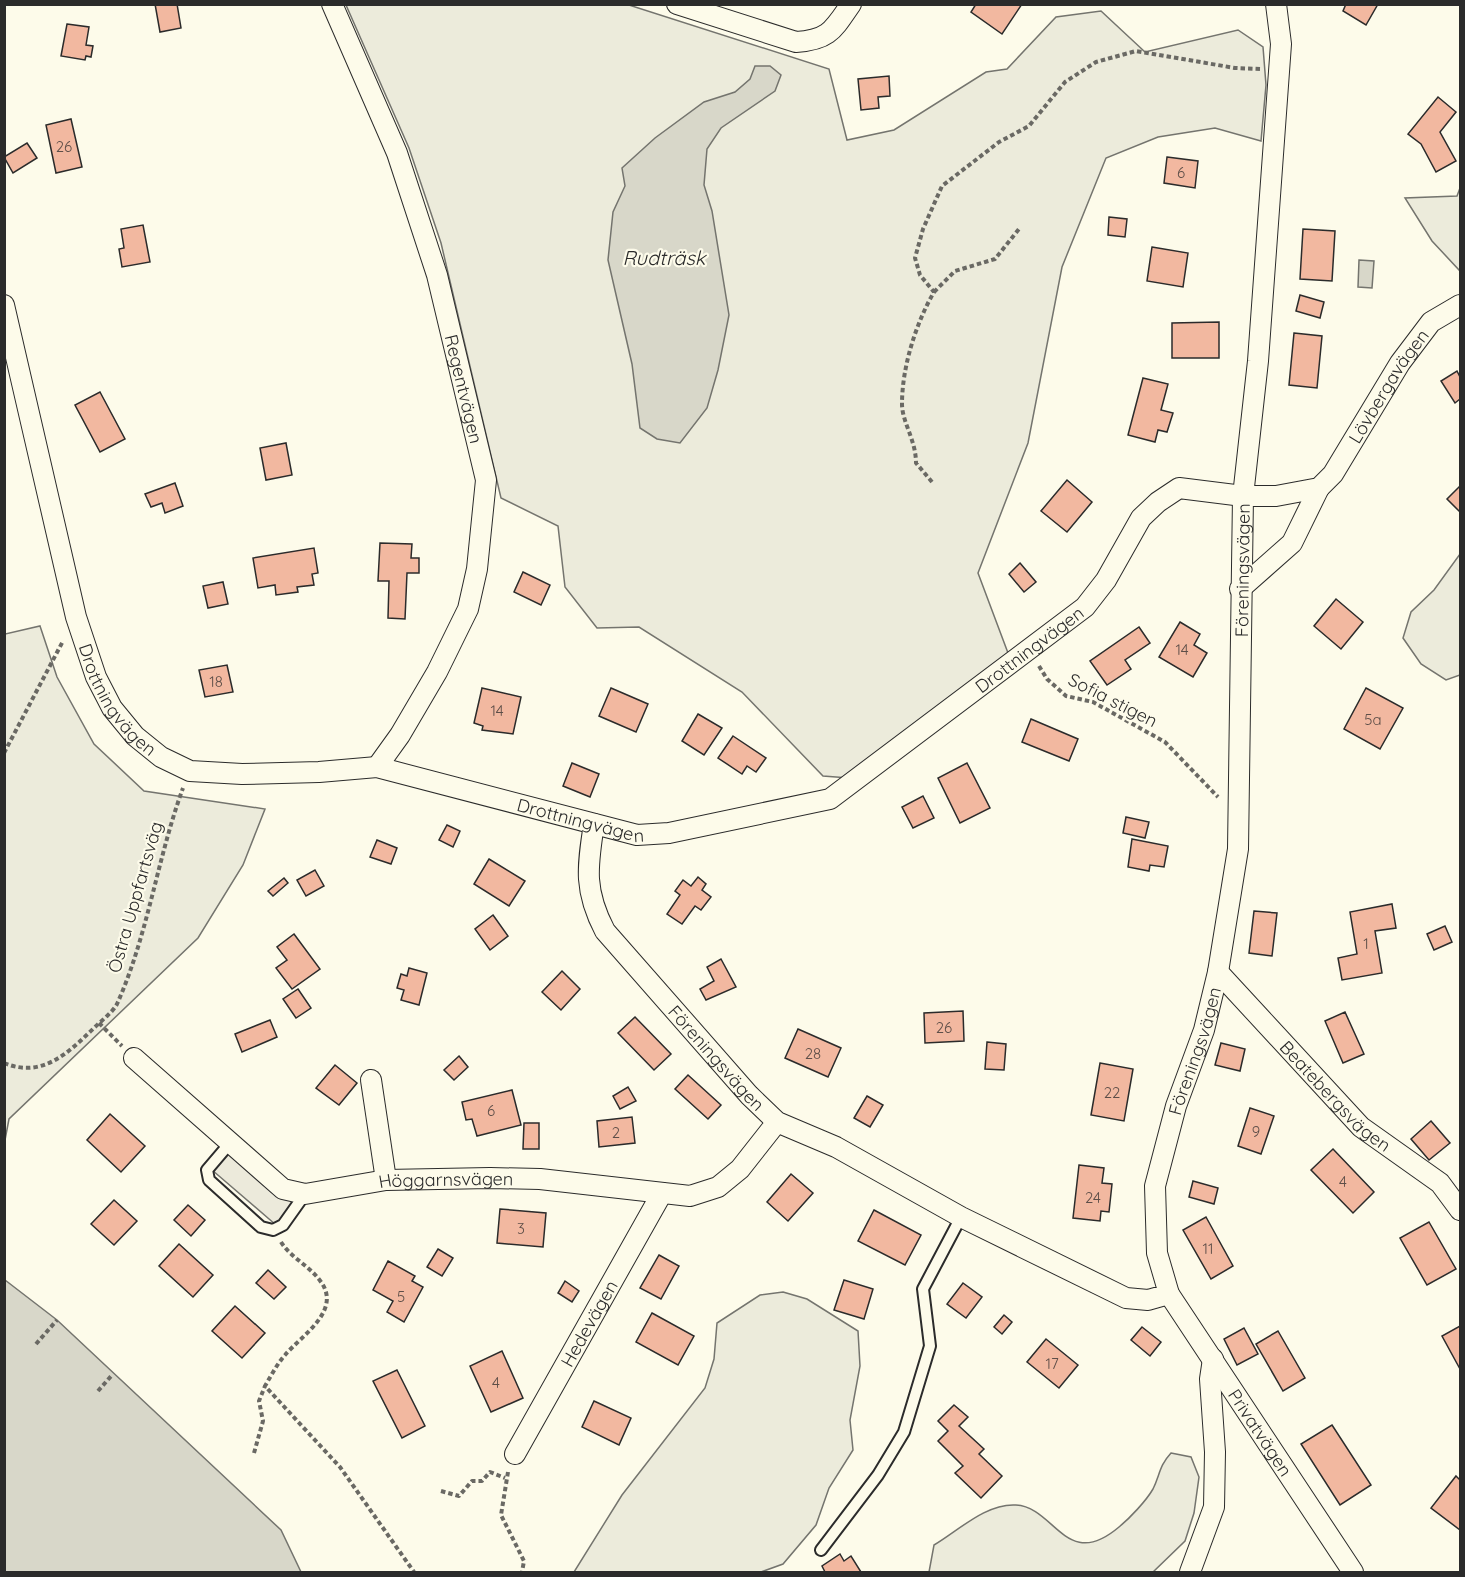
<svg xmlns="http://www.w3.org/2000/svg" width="1465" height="1577" font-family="Quicksand,sans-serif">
	<rect width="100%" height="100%" fill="#fdfbea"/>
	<!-- green -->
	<g fill="#ecebdb" stroke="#74746e" stroke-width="1.5">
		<path d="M 346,5 L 629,5 L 829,69 L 847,140 L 894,130 L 986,72 L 1007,69 L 1056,17 L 1101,11 L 1145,52 L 1238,30 L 1263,47 L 1266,85 L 1261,141 L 1215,128 L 1158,137 L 1106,158 L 1062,267 L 1028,443 L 978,573 L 1014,669 L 862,779 L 823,776 L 742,692 L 639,627 L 597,628 L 565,587 L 558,526 L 501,498 L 441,243 L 409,148 Z"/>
		<path d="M 1460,188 L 1460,271 L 1432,241 L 1405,198 L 1457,196 Z"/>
		<path d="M 1460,554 L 1460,675 L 1446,680 L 1421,664 L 1403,638 L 1411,612 L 1434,590 Z"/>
		<path d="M 40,626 L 57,677 L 94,744 L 144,791 L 265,809 L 243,865 L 198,938 L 9,1119 L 5,1140 L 5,634 Z"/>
		<path d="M 783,1292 L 807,1299 L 858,1331 L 860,1366 L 850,1420 L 853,1450 L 829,1488 L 816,1525 L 783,1564 L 761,1572 L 574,1572 L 622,1495 L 705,1388 L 714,1359 L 717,1323 L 760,1295 Z"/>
		<path d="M 1171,1453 L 1191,1457 L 1199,1477 L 1194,1513 L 1185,1541 L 1153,1572 L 929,1572 L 934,1545 C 958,1531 986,1503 1016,1505 C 1055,1507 1066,1572 1119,1527 C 1130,1518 1146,1501 1153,1489 C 1160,1475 1159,1466 1171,1453 Z"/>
	</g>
	<!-- parking -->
	<path fill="#eceadb" stroke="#74746e" stroke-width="1.5" d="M 230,1147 L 293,1202 L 276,1225 L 212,1170 Z"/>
	<!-- water -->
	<g fill="#d8d7c9" stroke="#74746e" stroke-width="1.5">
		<path d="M 755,66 L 770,66 L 781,75 L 775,91 L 721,128 L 707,149 L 704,185 L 712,211 L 729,315 L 718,370 L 707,408 L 680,443 L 657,439 L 640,428 L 632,364 L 608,260 L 613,212 L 625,186 L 622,168 L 655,138 L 704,102 L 735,92 L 750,79 Z"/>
		<path d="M 1359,260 L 1374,261 L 1372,288 L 1358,287 Z"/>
		<path d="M 5,1280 L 57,1320 L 281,1530 L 301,1572 L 5,1572 Z"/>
	</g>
	<!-- building -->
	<g fill="#f2b8a0" stroke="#2b2b2b" stroke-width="1.5">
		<path d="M 155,4 L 177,4 L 181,28 L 160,32 Z"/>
		<path d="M 976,4 L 1022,4 L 1002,34 L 971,12 Z"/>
		<path d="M 1346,4 L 1378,4 L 1366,25 L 1343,11 Z"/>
		<path d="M 67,24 L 89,27 L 86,45 L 93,46 L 91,57 L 86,56 L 85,60 L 61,56 Z"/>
		<path d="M 889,76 L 890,96 L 878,97 L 879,108 L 861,110 L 858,79 Z"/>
		<path d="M 1438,97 L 1456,112 L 1440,132 L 1456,161 L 1436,172 L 1421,144 L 1408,134 Z"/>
		<path d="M 71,119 L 82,167 L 56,173 L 46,125 Z"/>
		<path d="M 27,143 L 37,158 L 13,173 L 4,157 Z"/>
		<path d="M 1167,157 L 1198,161 L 1195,188 L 1164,183 Z"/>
		<path d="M 1109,217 L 1127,219 L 1125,237 L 1108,235 Z"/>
		<path d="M 143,225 L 150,262 L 122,267 L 119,249 L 124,248 L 121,229 Z"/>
		<path d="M 1303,229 L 1335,231 L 1332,281 L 1300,279 Z"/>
		<path d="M 1152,247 L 1188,253 L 1183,287 L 1147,281 Z"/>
		<path d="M 1300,295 L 1324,302 L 1320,318 L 1296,311 Z"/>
		<path d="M 1219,322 L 1219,358 L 1172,358 L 1172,323 Z"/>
		<path d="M 1294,333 L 1322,336 L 1317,388 L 1289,385 Z"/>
		<path d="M 1457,371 L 1460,377 L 1460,399 L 1455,403 L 1441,381 Z"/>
		<path d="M 1143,378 L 1168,384 L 1161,410 L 1173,413 L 1167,432 L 1158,430 L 1155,442 L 1128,435 Z"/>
		<path d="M 100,392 L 125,439 L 100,452 L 75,405 Z"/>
		<path d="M 286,443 L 292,475 L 266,480 L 260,448 Z"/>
		<path d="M 1067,480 L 1092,502 L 1067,532 L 1041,511 Z"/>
		<path d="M 175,483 L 183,506 L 165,513 L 162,503 L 151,507 L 145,494 Z"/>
		<path d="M 1460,486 L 1460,512 L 1447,499 Z"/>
		<path d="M 380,543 L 412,544 L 411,558 L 419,558 L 419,573 L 407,573 L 405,619 L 388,618 L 389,581 L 378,581 Z"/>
		<path d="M 314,548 L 318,573 L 312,574 L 314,585 L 297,587 L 298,592 L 276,595 L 275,585 L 258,588 L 253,558 Z"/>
		<path d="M 1020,563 L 1036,582 L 1024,592 L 1009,574 Z"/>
		<path d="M 523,572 L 550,585 L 541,605 L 514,592 Z"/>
		<path d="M 223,582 L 228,604 L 208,608 L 203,586 Z"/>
		<path d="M 1336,599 L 1363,622 L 1341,649 L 1314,626 Z"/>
		<path d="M 1180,622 L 1200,634 L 1194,645 L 1207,653 L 1193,677 L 1159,657 Z"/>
		<path d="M 1139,627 L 1150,643 L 1125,660 L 1131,669 L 1107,685 L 1090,661 Z"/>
		<path d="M 227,665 L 233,692 L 205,697 L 199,670 Z"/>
		<path d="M 482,688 L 521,697 L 513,734 L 482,730 L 483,726 L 474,723 Z"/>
		<path d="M 611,688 L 648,704 L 636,732 L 599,716 Z"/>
		<path d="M 1366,688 L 1403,708 L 1380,749 L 1344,729 Z"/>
		<path d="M 698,714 L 722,728 L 704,755 L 682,741 Z"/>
		<path d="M 1031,719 L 1078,739 L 1069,761 L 1022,742 Z"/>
		<path d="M 733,736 L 766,758 L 756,772 L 747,766 L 742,774 L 718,758 Z"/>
		<path d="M 572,763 L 599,774 L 590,797 L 563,786 Z"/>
		<path d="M 967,763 L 990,808 L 960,823 L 938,778 Z"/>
		<path d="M 923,796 L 934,818 L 913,828 L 902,807 Z"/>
		<path d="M 1126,817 L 1149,822 L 1145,838 L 1123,833 Z"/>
		<path d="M 447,825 L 460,831 L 453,847 L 439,840 Z"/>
		<path d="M 1132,839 L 1168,846 L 1164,867 L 1150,865 L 1149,871 L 1128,867 Z"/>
		<path d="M 377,840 L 397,848 L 391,864 L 370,857 Z"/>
		<path d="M 489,859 L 525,881 L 509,906 L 474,884 Z"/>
		<path d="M 315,870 L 324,886 L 306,896 L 297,880 Z"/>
		<path d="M 698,877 L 706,884 L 702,890 L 711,897 L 701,910 L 695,906 L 682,924 L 667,914 L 680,895 L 675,891 L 683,880 L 691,886 Z"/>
		<path d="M 284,878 L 288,883 L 273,896 L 268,891 Z"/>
		<path d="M 1392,904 L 1396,928 L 1375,931 L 1382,973 L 1342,980 L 1338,958 L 1357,954 L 1350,912 Z"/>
		<path d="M 1254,911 L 1277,913 L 1272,956 L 1249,953 Z"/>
		<path d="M 493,915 L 508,936 L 490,950 L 475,929 Z"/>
		<path d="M 1445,926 L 1452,942 L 1434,950 L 1427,934 Z"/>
		<path d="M 294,934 L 320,969 L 292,989 L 276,968 L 287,960 L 277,947 Z"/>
		<path d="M 721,959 L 736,987 L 706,1000 L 700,989 L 714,981 L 707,967 Z"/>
		<path d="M 409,968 L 427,973 L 419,1005 L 401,1000 L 404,990 L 397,988 L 401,974 L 407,976 Z"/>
		<path d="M 562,971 L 580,989 L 561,1010 L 542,992 Z"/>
		<path d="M 298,989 L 311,1008 L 296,1018 L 283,999 Z"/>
		<path d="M 963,1011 L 964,1041 L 925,1043 L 924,1013 Z"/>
		<path d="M 1345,1012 L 1364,1054 L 1343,1063 L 1325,1021 Z"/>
		<path d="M 635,1017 L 671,1054 L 654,1070 L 618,1033 Z"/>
		<path d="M 270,1020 L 277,1037 L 242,1052 L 235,1034 Z"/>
		<path d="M 798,1029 L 841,1048 L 828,1077 L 785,1058 Z"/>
		<path d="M 987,1042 L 1006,1044 L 1004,1070 L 985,1069 Z"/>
		<path d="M 1221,1043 L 1245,1049 L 1240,1071 L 1215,1065 Z"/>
		<path d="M 459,1056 L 468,1067 L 454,1080 L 444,1070 Z"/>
		<path d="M 1100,1063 L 1133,1069 L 1124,1121 L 1091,1115 Z"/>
		<path d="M 335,1065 L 357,1083 L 339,1105 L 316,1088 Z"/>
		<path d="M 688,1075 L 721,1105 L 708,1119 L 675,1089 Z"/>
		<path d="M 628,1087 L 636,1101 L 620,1109 L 613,1096 Z"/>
		<path d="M 512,1090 L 521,1125 L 477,1136 L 472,1119 L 466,1120 L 462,1102 Z"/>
		<path d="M 867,1096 L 883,1105 L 870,1127 L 854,1118 Z"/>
		<path d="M 1250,1108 L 1274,1116 L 1261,1154 L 1238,1146 Z"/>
		<path d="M 110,1114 L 145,1146 L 121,1172 L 87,1140 Z"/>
		<path d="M 632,1117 L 635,1143 L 599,1147 L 597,1121 Z"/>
		<path d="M 1431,1121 L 1450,1143 L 1429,1160 L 1411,1139 Z"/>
		<path d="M 524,1123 L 539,1123 L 539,1149 L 523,1149 Z"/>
		<path d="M 1333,1149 L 1374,1192 L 1353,1213 L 1311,1170 Z"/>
		<path d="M 1079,1165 L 1104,1168 L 1102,1183 L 1112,1184 L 1109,1212 L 1101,1211 L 1100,1221 L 1073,1218 Z"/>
		<path d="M 791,1174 L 813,1193 L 788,1221 L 767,1202 Z"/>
		<path d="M 1193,1181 L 1218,1188 L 1214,1204 L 1189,1197 Z"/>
		<path d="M 114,1200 L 137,1221 L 114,1245 L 91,1224 Z"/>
		<path d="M 188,1205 L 205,1220 L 191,1236 L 174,1220 Z"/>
		<path d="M 500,1209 L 546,1213 L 543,1247 L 497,1243 Z"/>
		<path d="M 874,1210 L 921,1235 L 905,1265 L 858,1241 Z"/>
		<path d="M 1206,1217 L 1233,1266 L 1211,1279 L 1183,1230 Z"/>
		<path d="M 1429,1222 L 1456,1269 L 1427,1285 L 1400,1238 Z"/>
		<path d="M 179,1244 L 213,1275 L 193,1297 L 159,1266 Z"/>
		<path d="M 438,1249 L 453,1258 L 442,1276 L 427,1267 Z"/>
		<path d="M 659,1255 L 679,1266 L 661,1299 L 640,1288 Z"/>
		<path d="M 388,1261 L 415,1276 L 412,1281 L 423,1287 L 404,1322 L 387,1312 L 393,1301 L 373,1290 Z"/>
		<path d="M 268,1270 L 286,1287 L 274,1299 L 256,1283 Z"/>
		<path d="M 844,1280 L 873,1289 L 864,1319 L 834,1310 Z"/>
		<path d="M 565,1281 L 579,1291 L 572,1302 L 558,1293 Z"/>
		<path d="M 963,1283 L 982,1297 L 966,1318 L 947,1304 Z"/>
		<path d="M 235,1306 L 265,1333 L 242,1358 L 212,1331 Z"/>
		<path d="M 652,1313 L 694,1336 L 678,1365 L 636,1342 Z"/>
		<path d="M 1004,1315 L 1012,1322 L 1002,1334 L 994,1327 Z"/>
		<path d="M 1460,1326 L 1460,1369 L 1442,1336 Z"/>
		<path d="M 1142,1327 L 1161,1342 L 1150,1356 L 1131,1340 Z"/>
		<path d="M 1244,1328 L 1258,1354 L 1237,1365 L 1224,1339 Z"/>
		<path d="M 1278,1331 L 1305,1378 L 1283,1391 L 1256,1344 Z"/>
		<path d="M 1046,1339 L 1078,1365 L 1059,1388 L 1027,1362 Z"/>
		<path d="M 502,1351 L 523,1398 L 491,1412 L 470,1366 Z"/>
		<path d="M 397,1370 L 425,1426 L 402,1438 L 373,1381 Z"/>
		<path d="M 594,1401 L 631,1418 L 619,1445 L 582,1427 Z"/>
		<path d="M 954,1405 L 968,1417 L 959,1426 L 984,1449 L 979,1454 L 1002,1476 L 981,1498 L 955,1473 L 963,1466 L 938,1441 L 948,1431 L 938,1421 Z"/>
		<path d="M 1332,1425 L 1371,1485 L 1340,1505 L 1301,1444 Z"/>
		<path d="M 1456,1476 L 1460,1480 L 1460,1530 L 1431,1508 Z"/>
		<path d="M 840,1554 L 844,1561 L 851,1556 L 861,1572 L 825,1572 L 822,1566 Z"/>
	</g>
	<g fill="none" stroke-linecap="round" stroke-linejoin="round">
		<!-- lane casing -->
		<g stroke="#2b2b2b" stroke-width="14">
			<g id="lane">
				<path d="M 230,1143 L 207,1170 L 209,1180 L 261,1227 L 273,1230 L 283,1225 L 305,1194"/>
				<path d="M 821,1550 L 878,1475 L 904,1432 L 930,1346 L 923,1289 L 961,1217"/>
			</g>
		</g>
		<!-- street casing -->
		<g stroke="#2b2b2b" stroke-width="22">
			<g id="street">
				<path id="s1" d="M 332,4 L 397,153 L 437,275 L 486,480 L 477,569 L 468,609 L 437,672 L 400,735 L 377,767"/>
				<path d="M 677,4 L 796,42 C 829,40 833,30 851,4"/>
				<path id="s2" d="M 4,305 L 76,617 L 96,677 L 112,708 L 135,736 L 161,757 L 190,771 L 242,774 L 319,772 L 377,767 L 637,835 L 669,833 L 830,799 L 1085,607 L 1106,580 L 1141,518 L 1158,502 L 1179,488 L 1243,496 L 1276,496 L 1319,488 L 1333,474 L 1400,363 L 1431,322 L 1460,305"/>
				<path d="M 1240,589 L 1292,543 L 1319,488"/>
				<path id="s3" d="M 594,824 C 587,868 584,891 605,931 L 749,1095 L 777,1122 L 836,1147 L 961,1217 L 1126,1298 L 1148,1300 L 1169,1294 L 1157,1253 L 1155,1186 L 1176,1106 L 1204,1030 L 1218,972 L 1238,849 L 1243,496 L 1258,361 L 1281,44 L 1276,4"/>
				<path id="s4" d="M 1218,972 L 1361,1127 L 1440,1183 L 1460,1210"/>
				<path id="s5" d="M 134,1058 L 283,1189 L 305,1194 L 386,1180 L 490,1178 L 540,1179 L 690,1196 L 718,1187 L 740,1169 L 777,1122"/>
				<path d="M 371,1080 L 386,1180"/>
				<path id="s6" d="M 1169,1294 L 1353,1572"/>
				<path id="s7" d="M 515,1454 L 662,1193"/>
				<path d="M 1190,1572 L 1214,1507 L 1215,1452 L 1210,1379 L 1213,1359"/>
			</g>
		</g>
		<!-- path -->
		<g stroke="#6a6964" stroke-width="4" stroke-dasharray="4.5 3" stroke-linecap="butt">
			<path d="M 934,292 L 955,271 L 995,259 L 1019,229"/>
			<path d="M 932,482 L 916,463 C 916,440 902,422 902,404 C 902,367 916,323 934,292 L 920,275 L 915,258 L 923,229 L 942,186 L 999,142 L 1029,126 L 1065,82 L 1096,62 L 1136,51 L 1235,68 L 1260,69"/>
			<path d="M 1039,666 L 1047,679 L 1066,696 L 1093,702 L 1165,742 L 1218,797"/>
			<path d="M 4,753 L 63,641"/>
			<path d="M 99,1023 L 122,1046"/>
			<path d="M 4,1063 C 43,1079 69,1052 95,1027 C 102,1020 113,1012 117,1004 C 148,935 157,859 183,788"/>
			<path d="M 281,1242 C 291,1258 310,1266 321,1282 C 342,1311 301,1336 285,1355 C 277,1364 271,1376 265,1386 L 340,1467 L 414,1572"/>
			<path d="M 36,1344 L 57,1320"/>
			<path d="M 98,1391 L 112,1375"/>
			<path d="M 254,1453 L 263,1421 L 259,1401 L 265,1386"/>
			<path d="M 508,1472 L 501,1515 L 524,1561 L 522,1572"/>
			<path d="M 441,1491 L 459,1496 L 472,1481 L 482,1481 L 490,1472 L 505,1478"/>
		</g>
		<!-- lane -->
		<use href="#lane" stroke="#fdfbea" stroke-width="10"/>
		<!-- street -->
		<use href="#street" stroke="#fdfbea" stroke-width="20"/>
	</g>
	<g text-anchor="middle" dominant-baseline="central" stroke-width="4.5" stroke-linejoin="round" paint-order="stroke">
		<!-- number labels -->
		<g font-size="15" fill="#5d4e48">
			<text x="64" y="146">26</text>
			<text x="1181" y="172">6</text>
			<text x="1182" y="649">14</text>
			<text x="216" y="681">18</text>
			<text x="497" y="710">14</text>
			<text x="1373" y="719">5a</text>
			<text x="1366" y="943">1</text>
			<text x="944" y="1027">26</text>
			<text x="813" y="1053">28</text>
			<text x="1112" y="1092">22</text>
			<text x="491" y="1110">6</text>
			<text x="1256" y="1131">9</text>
			<text x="616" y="1132">2</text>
			<text x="1343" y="1181">4</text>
			<text x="1093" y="1197">24</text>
			<text x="521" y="1228">3</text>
			<text x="1208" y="1248">11</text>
			<text x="401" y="1296">5</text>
			<text x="1052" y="1363">17</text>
			<text x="496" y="1382">4</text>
		</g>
		<!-- street labels -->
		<g font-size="18" fill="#2b2b2b" stroke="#fdfbea">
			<text stroke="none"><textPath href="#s2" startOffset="1911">Lövbergavägen</textPath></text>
			<text stroke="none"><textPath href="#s1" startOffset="408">Regentvägen</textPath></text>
			<text stroke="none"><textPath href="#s3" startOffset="1539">Föreningsvägen</textPath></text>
			<text stroke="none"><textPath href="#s2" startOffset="1422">Drottningvägen</textPath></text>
			<text stroke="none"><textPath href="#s2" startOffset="414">Drottningvägen</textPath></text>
			<text transform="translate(1113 700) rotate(27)">Sofia stigen</text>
			<text stroke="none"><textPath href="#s2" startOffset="918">Drottningvägen</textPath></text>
			<text transform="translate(135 897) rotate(-74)">Östra Uppfartsväg</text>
			<text stroke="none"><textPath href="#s3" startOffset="1053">Föreningsvägen</textPath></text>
			<text stroke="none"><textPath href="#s3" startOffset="279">Föreningsvägen</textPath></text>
			<text stroke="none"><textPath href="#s4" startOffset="171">Beatebergsvägen</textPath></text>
			<text stroke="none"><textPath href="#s5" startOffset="363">Höggarnsvägen</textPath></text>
			<text stroke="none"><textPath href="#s7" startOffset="150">Hedevägen</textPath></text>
			<text stroke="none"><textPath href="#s6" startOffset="166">Privatvägen</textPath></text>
		</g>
		<!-- water labels -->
		<g font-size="20" font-style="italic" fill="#2b2b2b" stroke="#fdfbea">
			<text x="664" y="257">Rudträsk</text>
		</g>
	</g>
	<!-- border -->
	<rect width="1465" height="1577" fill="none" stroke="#2b2b2b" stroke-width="12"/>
</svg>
